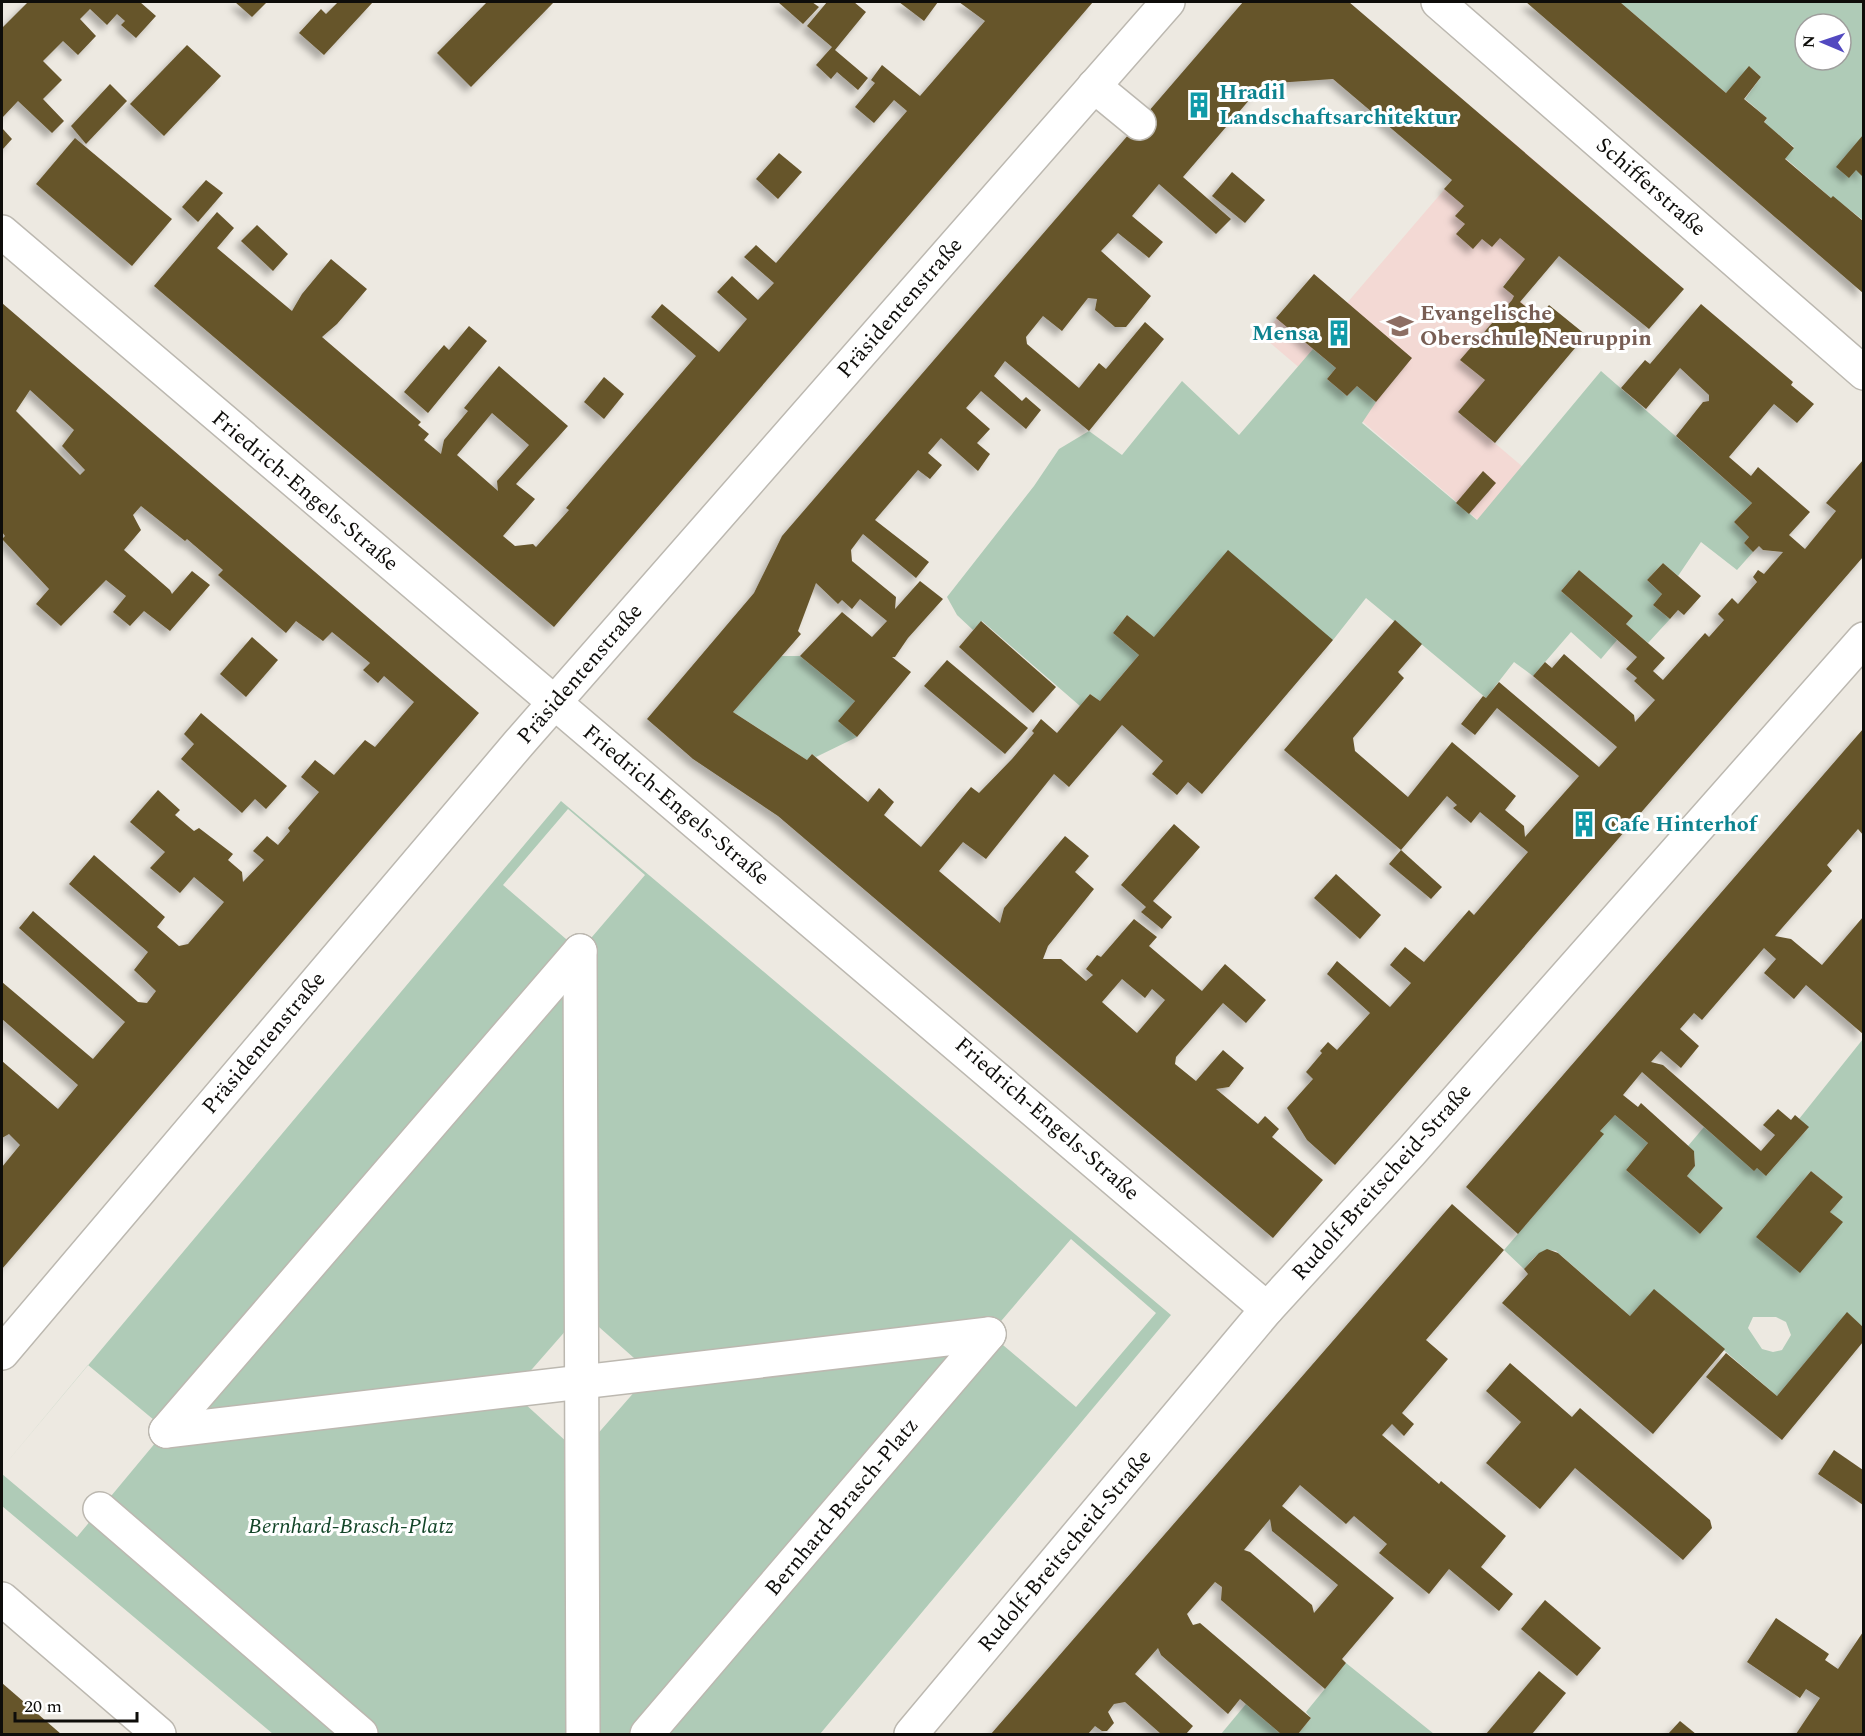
<svg xmlns="http://www.w3.org/2000/svg" width="1865" height="1736" font-family="Spectral,serif">
	<defs>
		<filter id="shadow"><feDropShadow dx="-5.5" dy="5.5" stdDeviation="3" flood-color="#0004"/></filter>
	</defs>
	<rect width="100%" height="100%" fill="#ede9e1"/>
	<!-- education -->
	<path fill="#f3d9d4" d="M 1497,128 L 1578,198 L 1503,286 L 1539,317 L 1458,412 L 1523,467 L 1478,520 L 1262,336 L 1314,274 L 1347,303 Z"/>
	<!-- green -->
	<g fill="#afcbb7" fill-rule="evenodd">
		<path d="M 1620,2 L 1863,2 L 1863,220 L 1833,197 L 1831,198 L 1785,158 L 1794,147 L 1764,123 L 1767,118 L 1745,99 L 1761,77 L 1750,67 L 1726,93 ZM 1805,24 L 1841,24 L 1841,60 L 1805,60 Z"/>
		<path d="M 1313,349 L 1336,368 L 1327,379 L 1347,396 L 1357,386 L 1376,402 L 1362,423 L 1477,520 L 1601,371 L 1752,503 L 1734,522 L 1749,537 L 1744,543 L 1753,552 L 1737,570 L 1701,542 L 1678,576 L 1663,563 L 1647,580 L 1662,594 L 1653,605 L 1670,619 L 1648,643 L 1626,624 L 1633,616 L 1579,570 L 1561,591 L 1617,640 L 1601,659 L 1571,632 L 1533,676 L 1514,662 L 1486,698 L 1366,598 L 1333,640 L 1154,637 L 1127,615 L 1113,633 L 1139,655 L 1100,701 L 1090,694 L 1080,706 L 982,621 L 973,630 L 957,615 L 947,597 L 1034,486 L 1059,449 L 1089,431 L 1122,455 L 1182,381 L 1239,435 Z"/>
		<path d="M 781,656 L 800,656 L 855,701 L 839,721 L 857,737 L 816,757 L 812,754 L 807,760 L 733,712 Z"/>
		<path d="M 561,801 L 1171,1315 L 820,1734 L 273,1734 L 2,1506 L 2,1474 L 77,1537 L 166,1430 L 88,1365 L 2,1468 ZM 568,809 L 645,875 L 580,951 L 503,885 ZM 1071,1239 L 1156,1313 L 1076,1407 L 990,1334 ZM 582,1312 L 651,1373 L 580,1454 L 512,1392 Z"/>
		<path d="M 1863,1039 L 1863,1327 L 1847,1313 L 1777,1396 L 1654,1290 L 1630,1316 L 1556,1251 C 1540,1247 1533,1259 1524,1269 L 1504,1250 L 1603,1135 L 1600,1131 L 1615,1115 L 1648,1143 L 1626,1170 L 1700,1234 L 1723,1208 L 1687,1176 L 1695,1166 L 1694,1152 L 1688,1146 L 1704,1127 L 1754,1170 L 1757,1168 L 1767,1175 L 1808,1128 L 1799,1119 ZM 1811,1171 L 1843,1197 L 1830,1212 L 1842,1222 L 1756,1237 ZM 1753,1317 L 1776,1317 L 1786,1322 L 1791,1335 L 1782,1350 L 1773,1352 L 1762,1349 L 1748,1328 Z"/>
		<path d="M 1346,1663 L 1434,1734 L 1298,1734 L 1311,1718 L 1306,1712 Z"/>
		<path d="M 1246,1704 L 1281,1734 L 1221,1734 Z"/>
	</g>
	<!-- building -->
	<g fill="#66542c" fill-rule="evenodd" filter="url(#shadow)">
		<path d="M 28,2 L 140,2 L 156,16 L 136,38 L 121,25 L 125,21 L 117,14 L 107,25 L 90,9 L 80,19 L 96,36 L 78,55 L 63,41 L 43,61 L 62,80 L 43,99 L 64,121 L 52,133 L 18,101 L 2,118 L 2,28 Z"/>
		<path d="M 235,2 L 264,2 L 266,3 L 252,17 Z"/>
		<path d="M 338,2 L 373,2 L 324,55 L 299,33 L 321,9 L 326,14 Z"/>
		<path d="M 487,2 L 554,2 L 471,87 L 437,53 Z"/>
		<path d="M 778,2 L 812,2 L 819,7 L 803,24 Z"/>
		<path d="M 827,2 L 854,2 L 866,12 L 835,50 L 868,78 L 858,90 L 837,72 L 831,79 L 816,65 L 832,47 L 807,26 Z"/>
		<path d="M 899,2 L 938,2 L 924,21 Z"/>
		<path d="M 959,2 L 1093,2 L 554,627 L 154,286 L 217,212 L 234,228 L 217,248 L 292,311 L 302,294 L 331,259 L 367,289 L 337,324 L 322,337 L 421,422 L 418,425 L 429,434 L 424,440 L 441,454 L 444,440 L 468,411 L 464,408 L 499,366 L 568,426 L 516,484 L 535,499 L 503,536 L 515,546 L 533,544 L 536,547 L 569,510 L 566,508 L 696,356 L 651,317 L 662,304 L 719,352 L 747,319 L 717,292 L 732,276 L 758,300 L 774,283 L 744,257 L 756,245 L 776,263 L 907,111 L 894,100 L 874,123 L 855,107 L 875,83 L 871,80 L 882,65 L 920,96 L 985,21 ZM 492,413 L 529,445 L 497,481 L 498,491 L 457,455 Z"/>
		<path d="M 1243,2 L 1349,2 L 1684,289 L 1649,329 L 1559,256 L 1520,302 L 1539,317 L 1549,305 L 1586,335 L 1495,443 L 1458,412 L 1485,380 L 1460,360 L 1512,300 L 1514,296 L 1503,287 L 1525,259 L 1500,238 L 1492,247 L 1482,239 L 1473,249 L 1456,234 L 1465,224 L 1455,216 L 1464,206 L 1444,189 L 1452,180 L 1333,79 L 1263,84 L 1183,177 L 1231,219 L 1216,234 L 1159,184 L 1132,216 L 1163,242 L 1149,258 L 1118,233 L 1101,251 L 1151,296 L 1126,327 L 1115,327 L 1095,310 L 1097,299 L 1088,298 L 1062,331 L 1043,316 L 1026,337 L 1027,344 L 1079,388 L 1099,363 L 1106,369 L 1145,322 L 1164,339 L 1089,431 L 1005,361 L 994,376 L 1022,401 L 1026,397 L 1041,410 L 1026,429 L 981,391 L 966,408 L 990,429 L 977,443 L 990,454 L 978,471 L 941,438 L 928,453 L 942,465 L 930,479 L 918,470 L 875,520 L 929,562 L 916,578 L 863,534 L 851,550 L 852,561 L 896,597 L 895,609 L 920,581 L 943,599 L 908,638 L 895,657 L 892,657 L 911,672 L 857,737 L 838,721 L 855,701 L 800,656 L 842,612 L 872,637 L 887,621 L 860,599 L 852,609 L 842,600 L 838,604 L 816,583 L 798,631 L 801,634 L 733,712 L 807,760 L 812,754 L 868,802 L 879,788 L 894,802 L 884,815 L 921,847 L 971,787 L 979,793 L 1012,759 L 1034,733 L 1032,731 L 1041,719 L 1057,733 L 1090,694 L 1100,701 L 1139,655 L 1113,633 L 1127,615 L 1154,637 L 1228,550 L 1333,640 L 1202,794 L 1188,782 L 1177,795 L 1152,774 L 1163,761 L 1122,725 L 1069,787 L 1054,774 L 986,859 L 963,842 L 939,871 L 1000,923 L 1004,908 L 1065,836 L 1089,856 L 1075,872 L 1094,889 L 1048,946 L 1043,959 L 1061,959 L 1086,981 L 1093,975 L 1086,969 L 1097,955 L 1101,957 L 1134,919 L 1157,937 L 1149,946 L 1202,991 L 1225,964 L 1266,1000 L 1246,1023 L 1223,1003 L 1176,1057 L 1175,1064 L 1196,1081 L 1223,1050 L 1244,1068 L 1229,1087 L 1216,1089 L 1258,1124 L 1265,1116 L 1279,1129 L 1272,1137 L 1323,1180 L 1273,1238 L 778,816 L 693,759 L 647,719 L 754,593 L 782,536 ZM 1122,979 L 1145,998 L 1152,989 L 1165,1000 L 1137,1033 L 1102,1002 Z"/>
		<path d="M 1526,2 L 1620,2 L 1726,93 L 1749,66 L 1761,77 L 1744,99 L 1767,118 L 1764,122 L 1794,148 L 1785,159 L 1831,198 L 1833,196 L 1863,221 L 1863,293 Z"/>
		<path d="M 187,45 L 221,76 L 164,136 L 130,104 Z"/>
		<path d="M 110,84 L 127,101 L 86,144 L 71,126 Z"/>
		<path d="M 2,128 L 12,139 L 2,150 Z"/>
		<path d="M 1863,135 L 1863,177 L 1856,170 L 1849,178 L 1836,167 Z"/>
		<path d="M 75,138 L 172,219 L 132,266 L 36,184 Z"/>
		<path d="M 779,153 L 802,172 L 778,199 L 756,179 Z"/>
		<path d="M 1232,172 L 1265,200 L 1245,223 L 1212,196 Z"/>
		<path d="M 206,180 L 223,193 L 198,222 L 182,207 Z"/>
		<path d="M 257,225 L 288,254 L 273,271 L 241,241 Z"/>
		<path d="M 1314,274 L 1412,358 L 1376,402 L 1357,386 L 1347,396 L 1327,379 L 1336,368 L 1276,318 Z"/>
		<path d="M 2,303 L 479,713 L 2,1269 L 2,1167 L 20,1145 L 9,1134 L 2,1138 L 2,1061 L 58,1109 L 78,1085 L 2,1019 L 2,982 L 93,1059 L 125,1022 L 19,928 L 33,911 L 138,1002 L 147,1003 L 156,991 L 134,970 L 148,952 L 69,884 L 94,855 L 165,917 L 157,927 L 179,946 L 188,944 L 224,902 L 194,877 L 180,893 L 150,868 L 165,852 L 130,822 L 158,790 L 180,810 L 175,815 L 194,831 L 199,828 L 233,854 L 228,860 L 242,872 L 243,882 L 264,860 L 253,851 L 267,836 L 278,845 L 290,831 L 288,828 L 319,792 L 301,777 L 315,760 L 334,775 L 365,740 L 375,747 L 414,702 L 384,676 L 378,683 L 363,670 L 370,663 L 332,632 L 323,641 L 296,621 L 286,633 L 218,575 L 223,570 L 187,539 L 185,541 L 141,506 L 133,515 L 141,530 L 124,550 L 170,590 L 172,594 L 192,571 L 210,585 L 170,631 L 144,611 L 130,626 L 113,612 L 126,596 L 106,580 L 61,626 L 36,604 L 49,589 L 2,539 L 5,536 L 2,532 ZM 30,390 L 74,430 L 62,446 L 85,470 L 80,475 L 16,411 Z"/>
		<path d="M 1701,304 L 1793,382 L 1791,385 L 1814,404 L 1797,423 L 1774,404 L 1729,457 L 1751,476 L 1758,467 L 1810,512 L 1789,535 L 1805,549 L 1836,511 L 1826,503 L 1863,460 L 1863,557 L 1335,1165 L 1307,1140 L 1287,1108 L 1313,1079 L 1306,1072 L 1322,1053 L 1320,1051 L 1328,1042 L 1337,1050 L 1370,1013 L 1327,974 L 1337,961 L 1390,1007 L 1411,983 L 1390,965 L 1405,947 L 1424,962 L 1469,910 L 1474,915 L 1528,852 L 1480,812 L 1471,823 L 1453,808 L 1457,805 L 1447,796 L 1401,850 L 1284,750 L 1395,620 L 1422,644 L 1398,672 L 1404,678 L 1353,738 L 1355,751 L 1408,797 L 1452,742 L 1516,796 L 1505,810 L 1524,826 L 1525,837 L 1579,776 L 1497,708 L 1475,735 L 1461,724 L 1483,696 L 1486,698 L 1499,682 L 1599,767 L 1617,747 L 1533,676 L 1545,662 L 1552,668 L 1564,654 L 1634,715 L 1635,722 L 1655,700 L 1634,681 L 1637,678 L 1626,669 L 1637,657 L 1561,591 L 1579,570 L 1633,616 L 1626,624 L 1665,658 L 1653,671 L 1663,680 L 1705,633 L 1709,637 L 1724,620 L 1718,614 L 1732,598 L 1738,604 L 1757,582 L 1753,577 L 1758,570 L 1764,574 L 1783,552 L 1763,550 L 1759,546 L 1753,552 L 1744,543 L 1749,537 L 1734,522 L 1752,503 L 1676,436 L 1703,402 L 1709,401 L 1709,395 L 1680,368 L 1646,409 L 1621,388 L 1645,360 L 1650,364 Z"/>
		<path d="M 469,326 L 487,341 L 428,413 L 404,392 L 444,345 L 449,350 Z"/>
		<path d="M 604,377 L 624,394 L 604,419 L 584,402 Z"/>
		<path d="M 1483,471 L 1496,483 L 1469,514 L 1456,503 Z"/>
		<path d="M 1663,563 L 1701,596 L 1684,615 L 1678,610 L 1670,619 L 1653,605 L 1662,594 L 1647,580 Z"/>
		<path d="M 981,621 L 1056,687 L 1033,713 L 959,647 Z"/>
		<path d="M 252,637 L 278,660 L 246,697 L 220,674 Z"/>
		<path d="M 947,660 L 1028,728 L 1005,754 L 924,686 Z"/>
		<path d="M 201,713 L 287,786 L 266,809 L 255,799 L 242,813 L 181,759 L 194,744 L 184,734 Z"/>
		<path d="M 1863,729 L 1863,835 L 1858,829 L 1827,865 L 1832,871 L 1775,936 L 1791,939 L 1822,965 L 1863,917 L 1863,1034 L 1806,985 L 1794,999 L 1764,973 L 1776,959 L 1764,948 L 1702,1020 L 1694,1013 L 1680,1029 L 1699,1046 L 1681,1068 L 1661,1051 L 1651,1062 L 1663,1065 L 1761,1151 L 1775,1135 L 1763,1125 L 1778,1109 L 1791,1120 L 1795,1115 L 1809,1127 L 1766,1176 L 1757,1168 L 1754,1171 L 1642,1072 L 1623,1095 L 1638,1107 L 1641,1103 L 1694,1151 L 1695,1166 L 1687,1176 L 1723,1208 L 1700,1234 L 1626,1170 L 1648,1143 L 1615,1115 L 1600,1131 L 1604,1134 L 1518,1234 L 1466,1187 Z"/>
		<path d="M 1174,824 L 1200,847 L 1153,901 L 1172,917 L 1162,929 L 1141,912 L 1146,907 L 1121,885 Z"/>
		<path d="M 1401,850 L 1442,887 L 1431,899 L 1389,864 Z"/>
		<path d="M 1336,874 L 1381,915 L 1360,939 L 1314,898 Z"/>
		<path d="M 1811,1171 L 1843,1197 L 1830,1212 L 1843,1222 L 1800,1273 L 1756,1237 Z"/>
		<path d="M 1452,1204 L 1504,1250 L 1426,1340 L 1448,1359 L 1402,1413 L 1414,1424 L 1404,1436 L 1392,1424 L 1382,1435 L 1439,1484 L 1441,1481 L 1506,1536 L 1481,1567 L 1513,1594 L 1499,1611 L 1449,1569 L 1429,1594 L 1379,1553 L 1387,1544 L 1354,1516 L 1346,1524 L 1300,1485 L 1282,1506 L 1394,1598 L 1342,1659 L 1346,1663 L 1325,1689 L 1221,1600 L 1222,1587 L 1215,1582 L 1187,1614 L 1193,1625 L 1200,1623 L 1311,1718 L 1298,1734 L 1281,1734 L 1240,1699 L 1228,1714 L 1161,1655 L 1158,1648 L 1135,1674 L 1193,1726 L 1186,1734 L 1161,1734 L 1125,1702 L 1114,1704 L 1108,1712 L 1114,1723 L 1107,1731 L 1102,1731 L 1095,1726 L 1088,1734 L 991,1734 ZM 1270,1519 L 1272,1531 L 1338,1585 L 1314,1613 L 1312,1605 L 1250,1552 L 1244,1550 Z"/>
		<path d="M 1547,1249 L 1558,1253 L 1630,1316 L 1654,1289 L 1725,1349 L 1653,1434 L 1502,1303 L 1528,1274 L 1524,1269 L 1539,1253 Z"/>
		<path d="M 1847,1312 L 1863,1327 L 1863,1342 L 1782,1440 L 1706,1377 L 1726,1353 L 1777,1396 Z"/>
		<path d="M 1510,1363 L 1572,1417 L 1580,1408 L 1710,1520 L 1712,1528 L 1683,1560 L 1575,1468 L 1540,1509 L 1486,1463 L 1521,1422 L 1486,1391 Z"/>
		<path d="M 1834,1450 L 1863,1470 L 1863,1505 L 1818,1474 Z"/>
		<path d="M 1545,1600 L 1601,1648 L 1577,1676 L 1521,1629 Z"/>
		<path d="M 1776,1618 L 1829,1654 L 1825,1660 L 1838,1669 L 1863,1632 L 1863,1734 L 1796,1734 L 1820,1698 L 1806,1689 L 1800,1698 L 1747,1662 Z"/>
		<path d="M 1539,1671 L 1566,1693 L 1542,1722 L 1532,1734 L 1486,1734 Z"/>
		<path d="M 2,1683 L 61,1734 L 2,1734 Z"/>
		<path d="M 1680,1721 L 1696,1734 L 1668,1734 Z"/>
	</g>
	<g fill="none" stroke-linecap="round" stroke-linejoin="round">
		<!-- minor casing -->
		<g stroke="#bcb8b0" stroke-width="36">
			<g id="minor">
				<path d="M 1438,2 L 1864,373"/>
				<path d="M 1094,86 L 1139,123"/>
				<path d="M 2,232 C 423,591 847,947 1267,1309"/>
				<path d="M 580,951 L 583,1734"/>
				<path d="M 2,1353 L 519,743 L 1168,2"/>
				<path d="M 166,1431 L 989,1334"/>
				<path d="M 166,1431 L 580,951"/>
				<path d="M 100,1509 L 361,1734"/>
				<path d="M 2,1599 L 159,1734"/>
				<path d="M 647,1734 L 989,1334"/>
				<path d="M 911,1734 L 1267,1309 L 1410,1153 L 1864,639"/>
			</g>
		</g>
		<!-- minor -->
		<use href="#minor" stroke="#fff" stroke-width="33"/>
	</g>
	<!-- icons -->
	<defs>
		<g id="building-bare" transform="scale(2.07)"><path d="M-4-6H4V6H1V3H-1V6H-4ZM-2.5-4.3h1.7v1.8h-1.7ZM.8-4.3h1.7v1.8H.8ZM-2.5-1h1.7V.8h-1.7ZM.8-1h1.7V.8H.8Z" fill="#0f9aa8" stroke="#fff" stroke-width="2.5" paint-order="stroke"/></g>
		<g id="school-bare" transform="scale(2.07)"><path d="M0-5L7-2L0 1L-7-2ZM-4 1L0 2.5L4 1V4Q0 6-4 4Z" fill="#8d6e63" stroke="#fff" stroke-width="2.5" paint-order="stroke"/></g>
	</defs>
	<g fill-rule="evenodd">
		<use href="#building-bare" x="1199" y="105"/>
		<use href="#school-bare" x="1400" y="326"/>
		<use href="#building-bare" x="1339" y="333"/>
		<use href="#building-bare" x="1584" y="824"/>
	</g>
	<g text-anchor="middle" dominant-baseline="central" stroke-width="6" stroke-linejoin="round" paint-order="stroke">
		<!-- culture labels -->
		<g font-size="22" font-weight="bold" fill="#0d838f" stroke="#fff" text-anchor="start">
			<text x="1219" y="92">Hradil<tspan x="1219" dy="25">Landschaftsarchitektur</tspan></text>
			<text x="1319" y="333" text-anchor="end">Mensa</text>
			<text x="1604" y="824">Cafe Hinterhof</text>
		</g>
		<!-- street labels -->
		<g font-size="22" fill="#0e0d0a" stroke="#fff">
			<text transform="translate(1651 187) rotate(41)">Schifferstraße</text>
			<text transform="translate(900 308) rotate(-49)">Präsidentenstraße</text>
			<text transform="translate(305 491) rotate(40)">Friedrich-Engels-Straße</text>
			<text transform="translate(580 674) rotate(-49)">Präsidentenstraße</text>
			<text transform="translate(676 805) rotate(40)">Friedrich-Engels-Straße</text>
			<text transform="translate(264 1043) rotate(-50)">Präsidentenstraße</text>
			<text transform="translate(1047 1119) rotate(41)">Friedrich-Engels-Straße</text>
			<text transform="translate(1382 1182) rotate(-48)">Rudolf-Breitscheid-Straße</text>
			<text transform="translate(842 1507) rotate(-50)">Bernhard-Brasch-Platz</text>
			<text transform="translate(1065 1551) rotate(-50)">Rudolf-Breitscheid-Straße</text>
		</g>
		<!-- education labels -->
		<g font-size="22" font-weight="bold" fill="#785e54" stroke="#fff" text-anchor="start">
			<text x="1420" y="313">Evangelische<tspan x="1420" dy="25">Oberschule Neuruppin</tspan></text>
		</g>
		<!-- park labels -->
		<g font-size="22" font-style="italic" fill="#134528" stroke="#fff">
			<text x="351" y="1526">Bernhard-Brasch-Platz</text>
		</g>
	</g>
	<!-- border -->
	<rect width="1865" height="1736" fill="none" stroke="#0e0d0a" stroke-width="6"/>
	<!-- north arrow -->
	<g transform="translate(1823 42) rotate(272)"><circle r="28" fill="#ffffff" stroke="#9f9e9d" stroke-width="1.5"/>
	<path d="M0-4.5L10 22L0 15L-10 22Z" fill="#5249c0"/>
	<text y="-9" font-size="16" font-weight="bold" text-anchor="middle" fill="#0e0d0a">N</text>
	</g>
	<!-- scale -->
	<path d="M15 1712v9h122v-9" fill="none" stroke="#0e0d0a" stroke-width="3"/>
	<text x="24" y="1712" font-size="18" fill="#0e0d0a" stroke="#ffffff" stroke-width="4.5" paint-order="stroke">20 m</text>
</svg>
